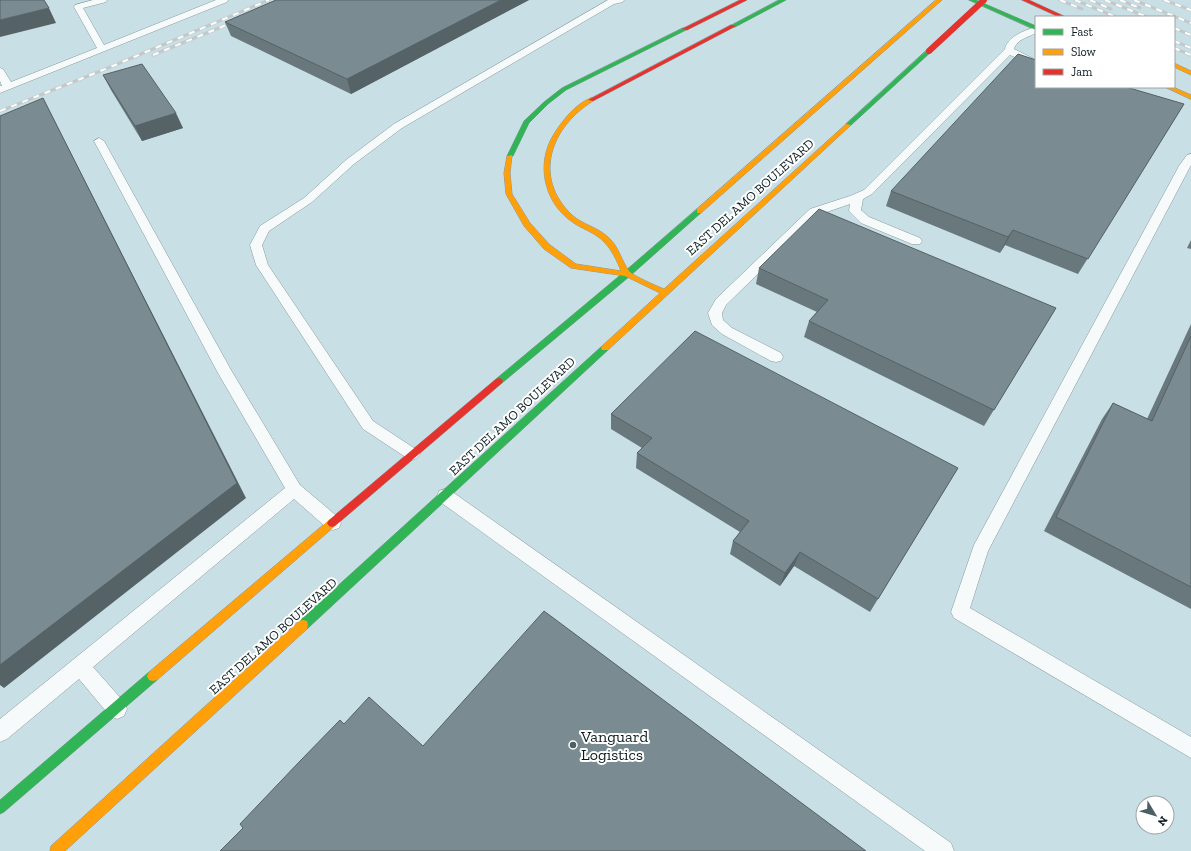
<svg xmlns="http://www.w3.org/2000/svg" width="1191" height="851" font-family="'Zilla Slab',serif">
	<rect width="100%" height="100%" fill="#c8dfe5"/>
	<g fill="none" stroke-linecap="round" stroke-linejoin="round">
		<!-- lane casing -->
		<g stroke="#87999c" stroke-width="1">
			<g id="lane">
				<path d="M 93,0 L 107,0 L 106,2 L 83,8 L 104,45 L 216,0 L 228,0 L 227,2 L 0,93 L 0,86 L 2,86 L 0,81 L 0,68 L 3,69 L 11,82 L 97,48 L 74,7 L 75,5 Z"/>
				<path d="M 608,0 L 624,0 L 623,2 L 614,4 L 402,128 L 354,164 L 312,202 L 269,231 L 262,245 L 268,265 L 373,421 L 417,450 L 420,454 L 417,458 L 412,460 L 407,458 L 363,429 L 256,265 L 250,245 L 260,226 L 304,198 L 346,160 L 394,124 Z"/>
				<path d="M 1036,27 L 1036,33 C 1028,37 1016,40 1014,49 L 1036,60 L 1036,66 L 1010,55 L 872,194 L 863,199 L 861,210 L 869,217 L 920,238 L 922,241 L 920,244 L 912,244 L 861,223 L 849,211 L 850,204 L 818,215 L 726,305 L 722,313 L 723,320 L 732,328 L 781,353 L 783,357 L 781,361 L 776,362 L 771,361 L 722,334 L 712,325 L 708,313 L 716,299 L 810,209 L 850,196 L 864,190 L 1005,49 C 1007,37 1025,30 1036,27 Z"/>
				<path d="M 99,138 L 104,141 L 231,370 L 300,485 L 339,518 L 341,523 L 339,528 L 333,530 L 327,528 L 294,499 L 93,667 L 124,702 L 127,709 L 124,716 L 117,719 L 110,716 L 79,679 L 7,739 L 0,742 L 0,719 L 285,488 L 218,373 L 94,141 Z"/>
				<path d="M 1191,154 L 1191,165 L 988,551 L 970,608 L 1191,737 L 1191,758 L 954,618 L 951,612 L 974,545 L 1179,166 L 1187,155 Z"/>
				<path d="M 445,489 L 451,491 L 951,843 L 954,851 L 925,851 L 439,501 L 437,496 L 439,491 Z"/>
			</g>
		</g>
		<!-- fast casing -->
		<g stroke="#87999c" stroke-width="1">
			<g id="fast">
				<path d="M 779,0 L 786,0 L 735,27 L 730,26 Z"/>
				<path d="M 969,0 L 976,0 L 1036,26 L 1036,30 Z"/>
				<path d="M 683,28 L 688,29 L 566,90 L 548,104 L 529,123 L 513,156 L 508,157 L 507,156 L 524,121 L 544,102 L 562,88 Z"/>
				<path d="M 927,50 L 932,51 L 850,126 L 846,126 L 846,124 Z"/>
				<path d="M 697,209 L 701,209 L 703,211 L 630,276 L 502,383 L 496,383 L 495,381 L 496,379 L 624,272 Z"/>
				<path d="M 605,345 L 608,346 L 609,348 L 608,350 L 307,629 L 303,630 L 299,629 L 298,625 L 299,621 L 602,346 Z"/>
				<path d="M 153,671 L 157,672 L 159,676 L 157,680 L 4,812 L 0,814 L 0,800 L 149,672 Z"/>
			</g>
		</g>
		<!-- slow casing -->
		<g stroke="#87999c" stroke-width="1">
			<g id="slow">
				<path d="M 936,0 L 942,0 L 701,213 L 697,213 L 697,209 Z"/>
				<path d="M 1174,63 L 1191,71 L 1191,75 L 1174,67 Z"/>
				<path d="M 1165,87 L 1173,87 L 1191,95 L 1191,99 Z"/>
				<path d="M 591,98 L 594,100 L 593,101 C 551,127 532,177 572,215 C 583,225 598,227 609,238 C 619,247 621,260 629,271 C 633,276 657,286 664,289 L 846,124 L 851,125 L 608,350 L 602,350 L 601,348 L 602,346 L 660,293 L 625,276 L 571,268 L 544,249 L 524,226 L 506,194 L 504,173 L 507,156 L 512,155 L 510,173 L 512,194 L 530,223 L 550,245 L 576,264 L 621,271 C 617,261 612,250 604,242 C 595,232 581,229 571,221 C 543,201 536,162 554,134 C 562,121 576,103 591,98 Z"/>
				<path d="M 332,519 L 335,520 L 337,523 L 335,526 L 157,680 L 153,681 L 149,680 L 147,676 L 149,672 L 329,520 Z"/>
				<path d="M 303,620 L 307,621 L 308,625 L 307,629 L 65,851 L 50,851 L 51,846 L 299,621 Z"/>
			</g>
		</g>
		<!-- jam casing -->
		<g stroke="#87999c" stroke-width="1">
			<g id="jam">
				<path d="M 740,0 L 747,0 L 687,30 L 682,29 Z"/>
				<path d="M 1022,0 L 1029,0 L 1066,17 L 1059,17 Z"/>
				<path d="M 731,25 L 736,26 L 593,101 L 588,100 Z"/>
				<path d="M 499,378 L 502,379 L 503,381 L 502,383 L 335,526 L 332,527 L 329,526 L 327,523 L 329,520 L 496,379 Z"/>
			</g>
		</g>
		<!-- lane -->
		<use href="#lane" fill="#f7fafb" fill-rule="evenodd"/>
		<!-- fast -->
		<use href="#fast" fill="#30b455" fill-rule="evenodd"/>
		<!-- slow -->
		<use href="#slow" fill="#ff9f0a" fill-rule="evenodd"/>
		<!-- jam -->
		<use href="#jam" fill="#e5322d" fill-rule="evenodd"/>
		<!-- rail casing -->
		<g stroke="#c3c9cb" stroke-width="3">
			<g id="rail">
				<path d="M 1060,0 L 1082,9"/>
				<path d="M 1075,0 L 1116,17"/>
				<path d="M 1090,0 L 1111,9"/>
				<path d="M 1105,0 L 1147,17"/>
				<path d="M 1120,0 L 1140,8"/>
				<path d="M 1134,0 L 1191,23"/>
				<path d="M 1164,0 L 1191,10"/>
				<path d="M 1174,28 L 1191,35"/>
				<path d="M 1174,41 L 1191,48"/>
				<path d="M 1174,48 L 1191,55"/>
				<path d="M 153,55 L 236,21"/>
				<path d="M 0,111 L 108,68 L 269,0"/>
			</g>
		</g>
		<!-- rail -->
		<use href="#rail" stroke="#fff" stroke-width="2" stroke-dasharray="6" stroke-linecap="butt"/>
		<!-- jam-bridge casing -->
		<g stroke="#87999c" stroke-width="6" stroke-linecap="butt">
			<path id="jam-bridge" d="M 929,51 L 984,0"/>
		</g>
		<!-- jam-bridge -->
		<use href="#jam-bridge" stroke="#e5322d" stroke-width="6"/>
	</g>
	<!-- wall -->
	<g fill="#69787d">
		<path d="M 276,0 L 529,0 L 351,94 L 231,36 L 225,22 Z"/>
		<path d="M 103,75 L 183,128 L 142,141 L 111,90 Z"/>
		<path d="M 1184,104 L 1078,274 L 1005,245 L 1000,253 L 886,206 L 891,191 Z"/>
		<path d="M 1191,240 L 1191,249 L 1187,248 Z"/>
		<path d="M 759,268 L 1056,308 L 984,426 L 804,337 L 809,321 L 817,312 L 756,284 Z"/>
		<path d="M 1191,324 L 1191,609 L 1044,531 L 1102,419 L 1113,403 L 1147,419 Z"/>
		<path d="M 611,414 L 958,468 L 870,612 L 794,566 L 780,586 L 730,554 L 733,541 L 740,532 L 636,468 L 637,453 L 642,448 L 611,429 Z"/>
	</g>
	<!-- shaded-wall -->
	<g fill="#556266">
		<path d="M 501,0 L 529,0 L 351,94 L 347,79 Z"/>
		<path d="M 49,8 L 56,23 L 0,37 L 0,20 Z"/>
		<path d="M 43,98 L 51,114 L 246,498 L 4,688 L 0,685 L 0,665 Z"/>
		<path d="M 176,113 L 183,128 L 142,141 L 135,126 Z"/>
		<path d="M 1013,230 L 1005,245 L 1000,253 L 1008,237 Z"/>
		<path d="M 800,552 L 794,566 L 780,586 L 785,573 Z"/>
	</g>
	<!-- building -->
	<g fill="#7a8c91" stroke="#556266">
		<path d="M 0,0 L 44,0 L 49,8 L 0,20 Z"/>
		<path d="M 276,0 L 501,0 L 347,79 L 225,22 Z"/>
		<path d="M 1018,54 L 1036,60 L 1036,87 L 1126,87 L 1184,104 L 1088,259 L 1013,230 L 1008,237 L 891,191 Z"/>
		<path d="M 142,64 L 176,113 L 135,126 L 103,75 Z"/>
		<path d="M 43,98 L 237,483 L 0,665 L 0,116 Z"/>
		<path d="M 819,209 L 1056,308 L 994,410 L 809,321 L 828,300 L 759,268 Z"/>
		<path d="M 695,331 L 958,468 L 878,599 L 800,552 L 785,573 L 733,541 L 749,521 L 637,453 L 652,438 L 611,414 Z"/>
		<path d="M 1191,336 L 1191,587 L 1056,517 L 1113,403 L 1152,421 Z"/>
		<path d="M 544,611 L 866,851 L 220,851 L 243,828 L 240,824 L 300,761 L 340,720 L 344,724 L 369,697 L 423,746 Z"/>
	</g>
	<!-- markers -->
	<circle fill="#4c6064" stroke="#fff" stroke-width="1.5" cx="573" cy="745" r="4"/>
	<g text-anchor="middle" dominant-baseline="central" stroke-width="4" stroke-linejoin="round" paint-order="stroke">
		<!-- street labels -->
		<g font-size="13" fill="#0a1b1e" stroke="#fff">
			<text transform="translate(750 197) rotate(-42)">EAST DEL AMO BOULEVARD</text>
			<text transform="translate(512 416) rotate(-43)">EAST DEL AMO BOULEVARD</text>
			<text transform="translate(273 636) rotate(-42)">EAST DEL AMO BOULEVARD</text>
		</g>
		<!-- near-poi labels -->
		<g font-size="16" fill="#0a1b1e" stroke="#fff" text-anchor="start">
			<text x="581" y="736">Vanguard<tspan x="581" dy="18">Logistics</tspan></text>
		</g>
	</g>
	<!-- legend -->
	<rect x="1035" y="16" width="140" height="72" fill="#ffffff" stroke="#9da4a5"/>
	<rect x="1043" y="29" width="20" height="6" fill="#30b455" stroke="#9da4a5"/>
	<text x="1071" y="36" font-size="12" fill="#0a1b1e">Fast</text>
	<rect x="1043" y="49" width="20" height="6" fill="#ff9f0a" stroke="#9da4a5"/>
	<text x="1071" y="56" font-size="12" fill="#0a1b1e">Slow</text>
	<rect x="1043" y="69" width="20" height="6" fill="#e5322d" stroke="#9da4a5"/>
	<text x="1071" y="76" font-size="12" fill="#0a1b1e">Jam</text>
	<!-- north arrow -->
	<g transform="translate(1155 815) rotate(128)"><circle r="19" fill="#ffffff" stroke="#9da4a5"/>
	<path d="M0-3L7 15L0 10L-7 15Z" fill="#4c6064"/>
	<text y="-6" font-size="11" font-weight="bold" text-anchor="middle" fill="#0a1b1e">N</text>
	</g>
</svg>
